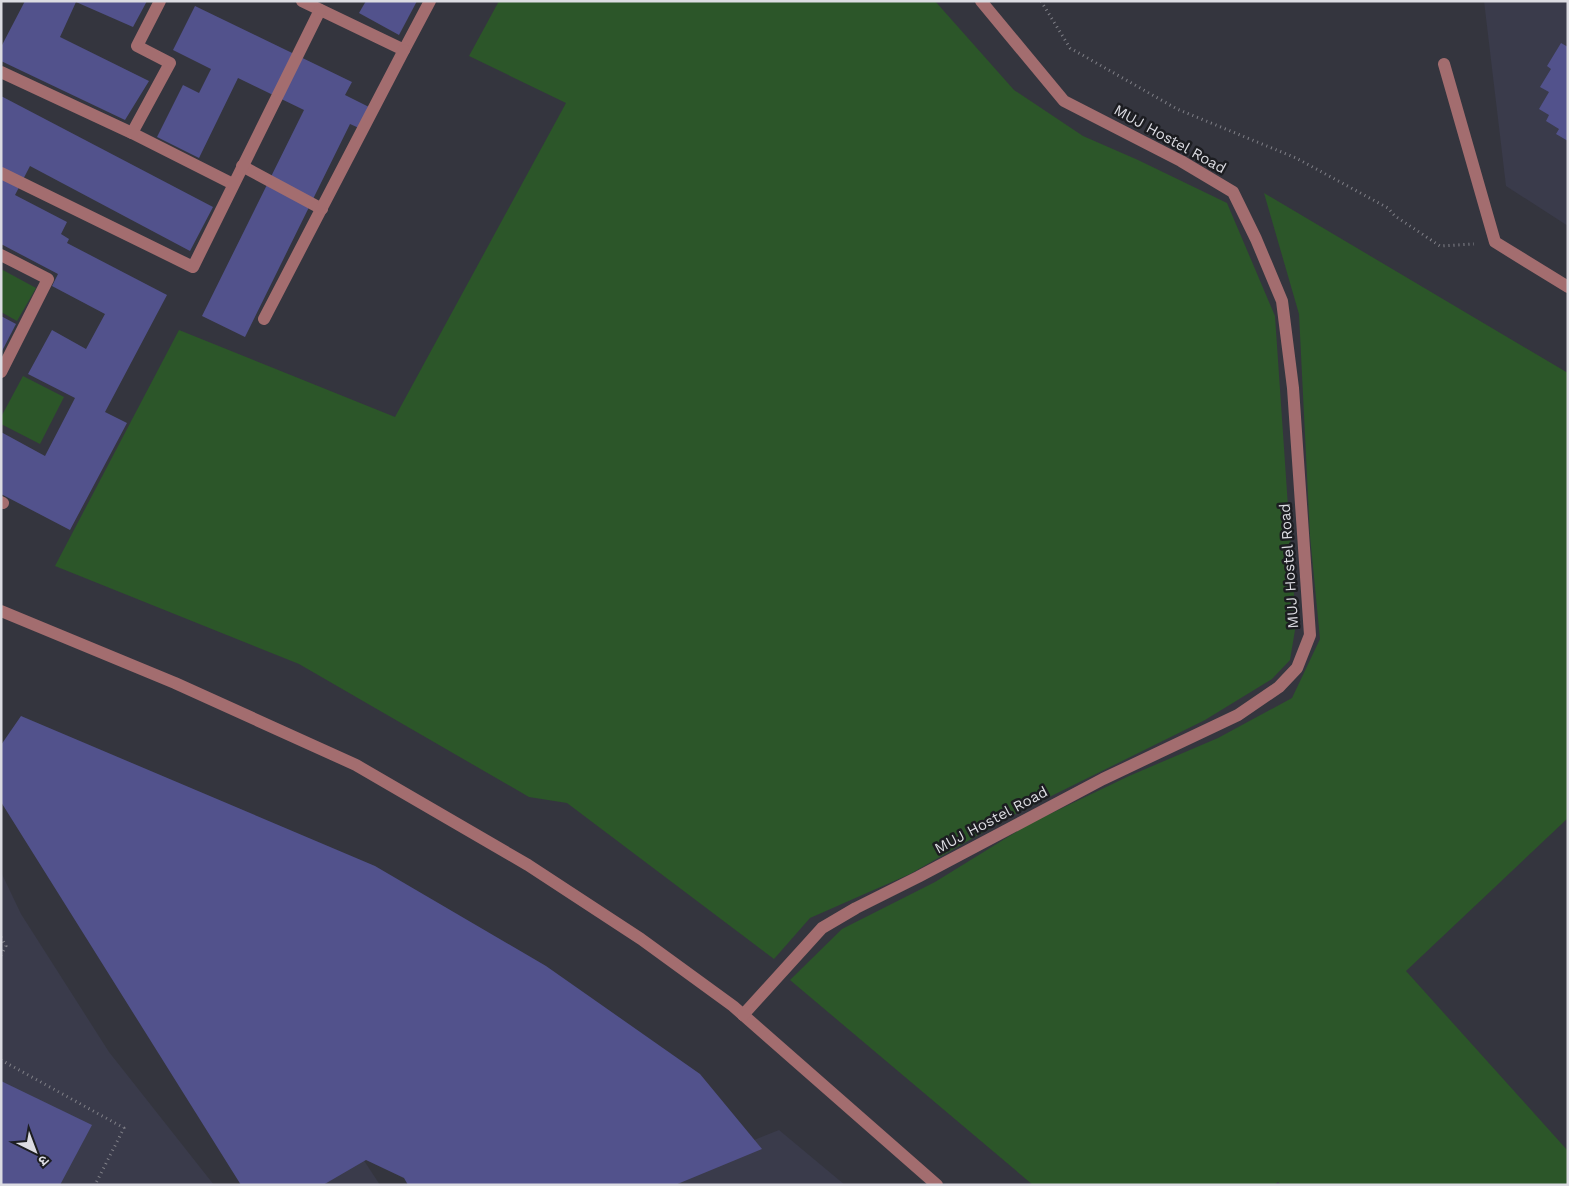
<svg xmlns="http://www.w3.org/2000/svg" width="1569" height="1186" font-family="'Work Sans','Noto Sans Devanagari',sans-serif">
	<rect width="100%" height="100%" fill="#34353e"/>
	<!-- built -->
	<g fill="#3a3b4b">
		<path d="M 1484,1 L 1568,1 L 1568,226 L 1506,186 Z"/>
		<path d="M 1,872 L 21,914 L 109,1052 L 214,1185 L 1,1185 Z"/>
		<path d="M 779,1130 L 845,1185 L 642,1185 Z"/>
		<path d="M 361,1156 L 380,1185 L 309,1185 Z"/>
	</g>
	<!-- green -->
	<g fill="#2c5629">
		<path d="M 499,1 L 935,1 L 1014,90 L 1083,136 L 1138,160 L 1227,203 L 1275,316 L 1296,624 L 1290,660 L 1272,679 L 1205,720 L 1017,813 L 910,874 L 810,918 L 774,959 L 567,803 L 529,797 L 299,664 L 55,566 L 179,330 L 395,417 L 566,103 L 469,56 Z"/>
		<path d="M 1264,193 L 1568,373 L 1568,818 L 1406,971 L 1568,1151 L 1568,1185 L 1281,1185 L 1278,1182 L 1274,1185 L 1033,1185 L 790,980 L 842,929 L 935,882 L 1029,824 L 1129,776 L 1218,738 L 1292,698 L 1320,639 L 1310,536 L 1299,314 Z"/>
		<path d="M 1,269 L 36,288 L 17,321 L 1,312 Z"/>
		<path d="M 23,376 L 64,397 L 40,444 L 1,424 L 1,417 Z"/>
	</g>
	<!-- building -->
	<g fill="#52528c">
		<path d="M 25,1 L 147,1 L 133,27 L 76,2 L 60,37 L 149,81 L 125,120 L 1,61 L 1,47 Z"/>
		<path d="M 366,1 L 417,1 L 399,35 L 359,13 Z"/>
		<path d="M 195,6 L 352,82 L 345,95 L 369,107 L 359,128 L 350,124 L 245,337 L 202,316 L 304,110 L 238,78 L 199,158 L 157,137 L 183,85 L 199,93 L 211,69 L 173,50 Z"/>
		<path d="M 1561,43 L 1568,47 L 1568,141 L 1556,134 L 1559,129 L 1546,121 L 1549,115 L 1539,109 L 1549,92 L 1540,87 L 1551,69 L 1547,66 Z"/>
		<path d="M 1,96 L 213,207 L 190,251 L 30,166 L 15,195 L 67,222 L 61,234 L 69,239 L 67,243 L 167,295 L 105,412 L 127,423 L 70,530 L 1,494 L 1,432 L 45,456 L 75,398 L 28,374 L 52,330 L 86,349 L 105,314 L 52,286 L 58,274 L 1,244 Z"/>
		<path d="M 1,316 L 16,324 L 1,353 Z"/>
		<path d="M 21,716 L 375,866 L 546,966 L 700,1074 L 762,1149 L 675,1185 L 408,1185 L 404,1178 L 366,1160 L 323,1185 L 241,1185 L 1,802 L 1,745 Z"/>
		<path d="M 1,1081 L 92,1125 L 60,1185 L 1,1185 Z"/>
	</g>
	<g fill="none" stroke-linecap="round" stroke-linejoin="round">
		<!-- path -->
		<g stroke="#808088" stroke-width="3" stroke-dasharray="1 4" stroke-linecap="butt">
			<path d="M 1041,1 L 1070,48 L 1177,109 L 1296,158 L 1388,208 L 1395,216 L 1440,246 L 1474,244"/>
			<path d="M 1,937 L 6,946 L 1,955"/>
			<path d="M 1,1060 L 124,1128 L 95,1185"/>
		</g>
		<!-- minor -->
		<g stroke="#a36d6f" stroke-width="12">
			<path d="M 302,1 L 404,50 L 430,1"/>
			<path d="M 1444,64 L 1495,242 L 1568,287"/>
			<path d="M 1,72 L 132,133 L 233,184"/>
			<path d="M 132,133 L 170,63 L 137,46 L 160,1"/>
			<path d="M 242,166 L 322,209"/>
			<path d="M 1,173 L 193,267 L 320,10"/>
			<path d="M 1,255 L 48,279 L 1,372"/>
			<path d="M 264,319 L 404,50"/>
			<path d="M 1,502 L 3,503"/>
			<path d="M 1,611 L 175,683 L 356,765 L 528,865 L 641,939 L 733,1006 L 937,1185"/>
			<path d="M 743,1015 L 822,928 L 856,908 L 918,877 L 1103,779 L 1238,715 L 1279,687 L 1297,668 L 1310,635 L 1293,388 L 1282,301 L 1256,239 L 1233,192 L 1181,161 L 1064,101 L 981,1"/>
		</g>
	</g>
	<g text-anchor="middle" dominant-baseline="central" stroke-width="5" stroke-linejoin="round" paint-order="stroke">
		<!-- street labels -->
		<g font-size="15" fill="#dcdce2" stroke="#1c1d21">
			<text transform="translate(1170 139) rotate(29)">MUJ Hostel Road</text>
			<text transform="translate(1289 566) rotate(-94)">MUJ Hostel Road</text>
			<text transform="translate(991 820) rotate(-28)">MUJ Hostel Road</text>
		</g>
	</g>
	<!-- border -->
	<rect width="1569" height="1186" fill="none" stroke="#dcdce2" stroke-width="5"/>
	<!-- north arrow -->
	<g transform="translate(35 1151) rotate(138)" stroke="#1c1d21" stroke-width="4" paint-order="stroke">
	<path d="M0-4L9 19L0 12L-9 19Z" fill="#dcdce2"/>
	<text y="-8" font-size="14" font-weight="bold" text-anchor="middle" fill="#dcdce2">उ</text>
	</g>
</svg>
